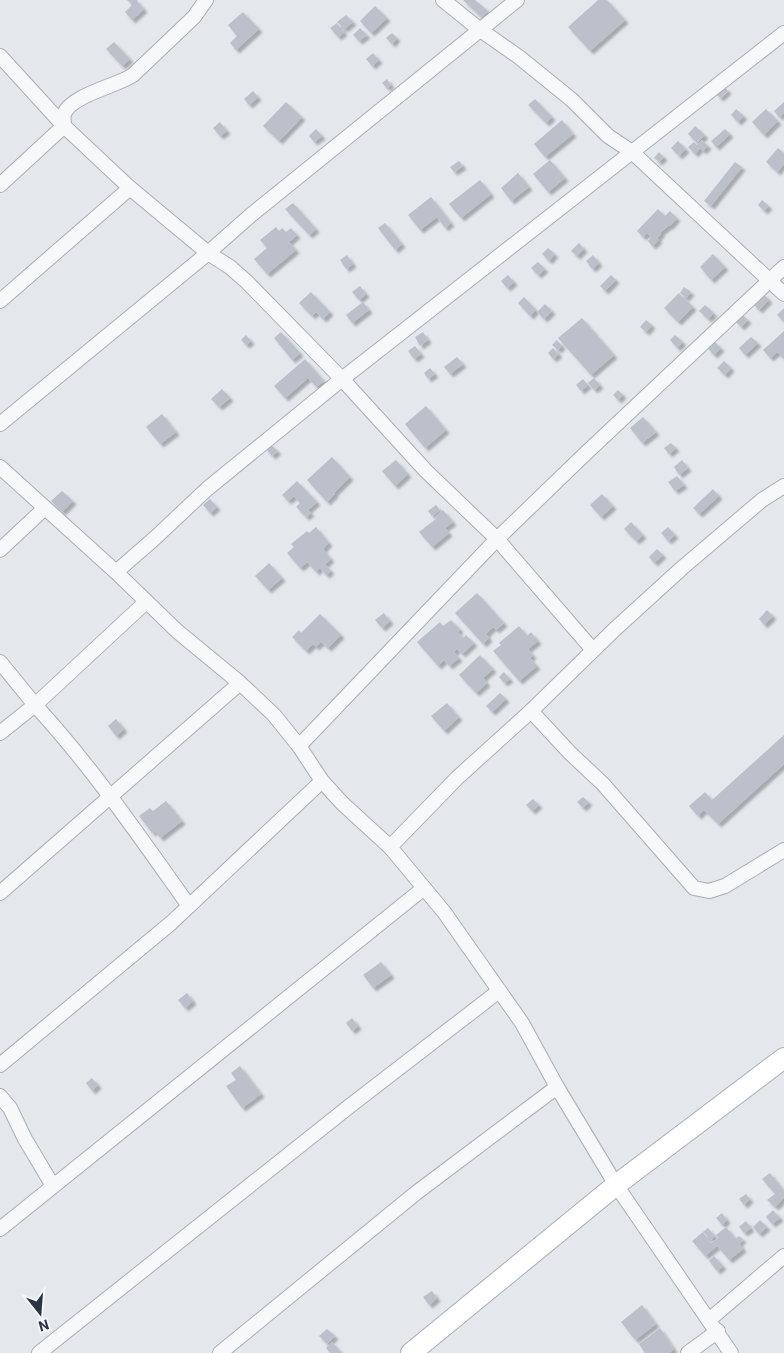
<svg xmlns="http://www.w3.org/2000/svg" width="784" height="1353" font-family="Roboto,sans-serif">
	<defs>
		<filter id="shadow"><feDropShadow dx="3.5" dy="3.5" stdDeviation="1" flood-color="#0004"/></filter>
	</defs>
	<rect width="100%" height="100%" fill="#e4e7ec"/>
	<!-- building -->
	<g fill="#bbc0ca" filter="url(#shadow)">
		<path d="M 127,0 L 138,0 L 137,1 L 144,9 L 132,20 L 125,12 L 132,5 Z"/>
		<path d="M 463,0 L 475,0 L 488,11 L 481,17 Z"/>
		<path d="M 598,0 L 607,0 L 625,20 L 590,51 L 568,27 Z"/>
		<path d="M 375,6 L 387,18 L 371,33 L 360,21 Z"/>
		<path d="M 243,12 L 259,29 L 236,50 L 230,43 L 237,36 L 228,25 Z"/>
		<path d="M 346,15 L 353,22 L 344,29 L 337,22 Z"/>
		<path d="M 337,23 L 344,32 L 338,37 L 330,28 Z"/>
		<path d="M 360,28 L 367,35 L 359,41 L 353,35 Z"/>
		<path d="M 392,33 L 397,38 L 392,44 L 386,38 Z"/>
		<path d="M 114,42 L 130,59 L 122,66 L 106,49 Z"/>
		<path d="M 373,53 L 379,60 L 372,66 L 366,59 Z"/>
		<path d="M 387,79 L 391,85 L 387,88 L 382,83 Z"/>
		<path d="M 725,87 L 728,91 L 720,98 L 716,94 Z"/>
		<path d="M 253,91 L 258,97 L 249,105 L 244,99 Z"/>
		<path d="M 535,99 L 552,117 L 546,123 L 528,105 Z"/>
		<path d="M 286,102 L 302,117 L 279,141 L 263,126 Z"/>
		<path d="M 784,102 L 784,113 L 779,117 L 774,111 Z"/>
		<path d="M 736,109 L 744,116 L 738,122 L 731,115 Z"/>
		<path d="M 766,109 L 778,121 L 764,135 L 752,122 Z"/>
		<path d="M 562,120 L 573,134 L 545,157 L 534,144 Z"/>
		<path d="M 220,122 L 227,131 L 220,136 L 213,128 Z"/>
		<path d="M 695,126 L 705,135 L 697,143 L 688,134 Z"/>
		<path d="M 316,129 L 322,136 L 314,142 L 309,136 Z"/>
		<path d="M 725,129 L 730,134 L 716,147 L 711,141 Z"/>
		<path d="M 702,140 L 708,146 L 703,151 L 700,148 L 695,154 L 688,147 L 694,142 L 697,145 Z"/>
		<path d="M 678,141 L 686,149 L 679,156 L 671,148 Z"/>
		<path d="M 778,148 L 784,153 L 784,164 L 777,172 L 766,162 Z"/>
		<path d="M 659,152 L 664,157 L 659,162 L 654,158 Z"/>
		<path d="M 550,160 L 565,178 L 548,192 L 533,174 Z"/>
		<path d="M 459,161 L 463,166 L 454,172 L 450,167 Z"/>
		<path d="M 735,162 L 742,167 L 711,206 L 704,201 Z"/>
		<path d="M 518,173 L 529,187 L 511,201 L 501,188 Z"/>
		<path d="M 480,180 L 491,194 L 461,218 L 449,204 Z"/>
		<path d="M 431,197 L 451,223 L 445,228 L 437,217 L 420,230 L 408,215 Z"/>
		<path d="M 762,200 L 769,206 L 764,211 L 758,205 Z"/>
		<path d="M 293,203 L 316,229 L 309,235 L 285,209 Z"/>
		<path d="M 658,209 L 665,216 L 670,211 L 677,218 L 670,226 L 668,226 L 661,232 L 661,234 L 657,238 L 659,240 L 652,246 L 648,241 L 651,237 L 647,233 L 643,237 L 637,231 Z"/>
		<path d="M 385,223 L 402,244 L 395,250 L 378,228 Z"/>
		<path d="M 276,227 L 279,231 L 282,228 L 286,232 L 291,228 L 297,235 L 289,242 L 296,250 L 267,274 L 254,259 L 267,248 L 260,240 Z"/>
		<path d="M 579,243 L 584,249 L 577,256 L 571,251 Z"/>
		<path d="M 548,248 L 555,254 L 549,261 L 542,254 Z"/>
		<path d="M 713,254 L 725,267 L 711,280 L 700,267 Z"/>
		<path d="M 347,255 L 353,264 L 346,269 L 340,260 Z"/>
		<path d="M 593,255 L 599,263 L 592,269 L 586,261 Z"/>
		<path d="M 538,262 L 545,269 L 538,275 L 531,268 Z"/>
		<path d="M 508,275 L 514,282 L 507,288 L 501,281 Z"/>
		<path d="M 611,275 L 616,280 L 605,291 L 600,286 Z"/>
		<path d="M 360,286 L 366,294 L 359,300 L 352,292 Z"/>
		<path d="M 684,287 L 691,292 L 686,298 L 680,293 Z"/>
		<path d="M 311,292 L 330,312 L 323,319 L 316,312 L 312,316 L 299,303 Z"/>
		<path d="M 679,293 L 693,307 L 678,322 L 664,308 Z"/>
		<path d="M 764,294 L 769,300 L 759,310 L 753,304 Z"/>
		<path d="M 524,297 L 536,310 L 530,316 L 518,303 Z"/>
		<path d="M 363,302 L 369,310 L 352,323 L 346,315 Z"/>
		<path d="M 545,304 L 552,311 L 544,319 L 537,312 Z"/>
		<path d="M 705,305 L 714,313 L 708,319 L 699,311 Z"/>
		<path d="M 784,308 L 784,322 L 777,315 Z"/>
		<path d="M 743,315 L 748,320 L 741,327 L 736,322 Z"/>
		<path d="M 582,318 L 614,355 L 591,375 L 558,338 Z"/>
		<path d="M 646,320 L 652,325 L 646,332 L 640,327 Z"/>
		<path d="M 784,331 L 784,359 L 777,352 L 770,358 L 763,350 Z"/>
		<path d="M 281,332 L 300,353 L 292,360 L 274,338 Z"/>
		<path d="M 423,332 L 428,340 L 420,346 L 415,337 Z"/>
		<path d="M 246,335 L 251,341 L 246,345 L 241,340 Z"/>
		<path d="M 675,335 L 683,342 L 677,348 L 670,340 Z"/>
		<path d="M 751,337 L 758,343 L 745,355 L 739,348 Z"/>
		<path d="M 557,340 L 562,346 L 558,350 L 552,345 Z"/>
		<path d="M 715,342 L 721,348 L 714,355 L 708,349 Z"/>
		<path d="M 415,346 L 421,354 L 414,359 L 408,351 Z"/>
		<path d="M 553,348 L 559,354 L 553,359 L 548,353 Z"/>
		<path d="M 457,357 L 463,364 L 450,374 L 444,367 Z"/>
		<path d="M 305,359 L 324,381 L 316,387 L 308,378 L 285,398 L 274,386 Z"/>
		<path d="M 724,361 L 731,368 L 725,375 L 717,368 Z"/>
		<path d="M 430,368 L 435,374 L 428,379 L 424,373 Z"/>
		<path d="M 594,378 L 600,385 L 594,390 L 588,383 Z"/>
		<path d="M 583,379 L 588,385 L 581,391 L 576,385 Z"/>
		<path d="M 222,389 L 230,398 L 219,407 L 211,399 Z"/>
		<path d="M 618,390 L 623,395 L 618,400 L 613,395 Z"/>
		<path d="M 426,406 L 446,430 L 425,448 L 405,424 Z"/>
		<path d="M 162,414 L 176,432 L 160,444 L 146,427 Z"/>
		<path d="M 643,417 L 656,432 L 642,443 L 630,428 Z"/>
		<path d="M 671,443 L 676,448 L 669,454 L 664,448 Z"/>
		<path d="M 270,444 L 278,451 L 272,456 L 265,448 Z"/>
		<path d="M 332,457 L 350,477 L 334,493 L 335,494 L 327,502 L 307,480 Z"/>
		<path d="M 396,460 L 408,474 L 395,486 L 382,471 Z"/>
		<path d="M 682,460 L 688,468 L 679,475 L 674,467 Z"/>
		<path d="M 677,476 L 684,485 L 675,491 L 668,482 Z"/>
		<path d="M 297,481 L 317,502 L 308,510 L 311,513 L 306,517 L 296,507 L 300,503 L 294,496 L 288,501 L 282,495 Z"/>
		<path d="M 713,489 L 719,496 L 699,514 L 693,508 Z"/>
		<path d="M 62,491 L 73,501 L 62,512 L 51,501 Z"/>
		<path d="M 602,494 L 613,506 L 601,517 L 590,505 Z"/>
		<path d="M 210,499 L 217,507 L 210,513 L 203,505 Z"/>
		<path d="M 436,505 L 440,510 L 432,516 L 428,511 Z"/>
		<path d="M 443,510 L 453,522 L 445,528 L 449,533 L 432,547 L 419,532 L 437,518 L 435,517 Z"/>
		<path d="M 631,522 L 643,535 L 636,541 L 624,529 Z"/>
		<path d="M 316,527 L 329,543 L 323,549 L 331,559 L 325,564 L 331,571 L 326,575 L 320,568 L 316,572 L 307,562 L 300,568 L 287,553 L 294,547 L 291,544 L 307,531 L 309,533 Z"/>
		<path d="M 668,527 L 675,535 L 668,541 L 661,533 Z"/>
		<path d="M 657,549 L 663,555 L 654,563 L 649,557 Z"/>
		<path d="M 269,563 L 282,578 L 268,590 L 255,576 Z"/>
		<path d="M 477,593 L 504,623 L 496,630 L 493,627 L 486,634 L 489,638 L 483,644 L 455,613 Z"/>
		<path d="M 767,610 L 773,616 L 764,625 L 759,619 Z"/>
		<path d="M 384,613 L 390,621 L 382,628 L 375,620 Z"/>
		<path d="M 320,614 L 341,635 L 328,648 L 321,642 L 316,647 L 313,644 L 306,651 L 292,637 L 299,630 L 301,633 Z"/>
		<path d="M 451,620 L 460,629 L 458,632 L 463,638 L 466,635 L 474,643 L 462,654 L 457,649 L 454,652 L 459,658 L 449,666 L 444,660 L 438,666 L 417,642 L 440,622 L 443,626 Z"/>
		<path d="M 519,626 L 527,636 L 531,632 L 538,641 L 528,649 L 533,655 L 530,658 L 537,666 L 519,681 L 493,651 L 501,645 L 499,643 Z"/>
		<path d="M 480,655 L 493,669 L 483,678 L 487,683 L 476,693 L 459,675 Z"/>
		<path d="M 504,672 L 510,679 L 504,683 L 499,677 Z"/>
		<path d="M 500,693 L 506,699 L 492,712 L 486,706 Z"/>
		<path d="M 447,703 L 459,717 L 444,731 L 431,716 Z"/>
		<path d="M 116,719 L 124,729 L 116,736 L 108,726 Z"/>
		<path d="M 784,735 L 784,764 L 718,824 L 704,810 L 698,816 L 689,806 L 705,792 L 712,800 Z"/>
		<path d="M 583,797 L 589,802 L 583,808 L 577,802 Z"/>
		<path d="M 533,799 L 539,805 L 532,811 L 526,805 Z"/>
		<path d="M 166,801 L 182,821 L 160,838 L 155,831 L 152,833 L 139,816 L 150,808 L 153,811 Z"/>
		<path d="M 381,962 L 391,975 L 373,988 L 363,975 Z"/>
		<path d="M 187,993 L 193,1001 L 185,1008 L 178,1000 Z"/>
		<path d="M 352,1018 L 358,1026 L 352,1031 L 346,1023 Z"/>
		<path d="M 240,1066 L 261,1094 L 242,1108 L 226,1086 L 236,1080 L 231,1073 Z"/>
		<path d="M 92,1078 L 98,1085 L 92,1091 L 86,1083 Z"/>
		<path d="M 770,1173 L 784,1191 L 784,1198 L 775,1207 L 767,1200 L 775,1194 L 762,1179 Z"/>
		<path d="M 746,1194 L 750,1199 L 744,1205 L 739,1199 Z"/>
		<path d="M 773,1210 L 780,1218 L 772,1224 L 766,1217 Z"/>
		<path d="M 722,1213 L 727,1220 L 722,1225 L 716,1218 Z"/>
		<path d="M 760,1220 L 767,1227 L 759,1234 L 753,1227 Z"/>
		<path d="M 746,1221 L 751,1228 L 744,1233 L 739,1227 Z"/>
		<path d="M 726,1227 L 736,1239 L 739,1236 L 743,1239 L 739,1243 L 743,1249 L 729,1260 L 717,1246 L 705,1256 L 692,1241 L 703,1232 L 711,1243 L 718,1238 L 716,1235 Z"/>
		<path d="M 708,1228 L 715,1236 L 711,1240 L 703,1232 Z"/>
		<path d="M 714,1256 L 723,1266 L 717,1271 L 709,1261 Z"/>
		<path d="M 432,1291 L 437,1298 L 429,1305 L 423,1297 Z"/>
		<path d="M 642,1305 L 656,1324 L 635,1340 L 621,1322 Z"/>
		<path d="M 660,1328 L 674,1349 L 669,1353 L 645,1353 L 639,1344 Z"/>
		<path d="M 327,1329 L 335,1336 L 327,1344 L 319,1336 Z"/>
		<path d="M 332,1342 L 342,1353 L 330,1353 L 326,1348 Z"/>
	</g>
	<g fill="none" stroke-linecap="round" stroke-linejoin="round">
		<!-- street casing -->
		<g stroke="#a9aeb7" stroke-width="16">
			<g id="street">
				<path d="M 443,0 L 479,29 L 519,57 L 572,100 L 608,136 L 632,152 L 784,294"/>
				<path d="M 0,56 L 64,126"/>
				<path d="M 64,126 C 64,123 63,117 64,114 C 71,95 117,86 133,75 L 194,17 L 206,0"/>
				<path d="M 0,185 L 64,126 L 130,188 L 208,253 L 230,267 L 247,282 L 342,379 L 426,471 L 497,539 L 593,650"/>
				<path d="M 0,301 L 130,188"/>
				<path d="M 0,424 L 208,253 L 251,215 L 517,0"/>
				<path d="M 0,467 L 116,572 L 177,631 L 240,683 L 274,715 L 299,746 L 322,781 L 342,803 L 390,847 L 444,912 L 522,1023 L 557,1087 L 616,1185 L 731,1353"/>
				<path d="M 0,550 L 45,508"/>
				<path d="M 116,572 L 155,538 L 207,489 L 342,379 L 784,33"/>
				<path d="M 0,662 L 35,705 L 146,602"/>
				<path d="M 531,711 L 570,753 L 603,784 L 694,888 L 709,891 L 725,886 L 784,850"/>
				<path d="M 0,733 L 35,705 C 92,767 140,837 189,906"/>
				<path d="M 299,746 L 497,539 L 585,454 L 784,267"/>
				<path d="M 390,847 L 457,778 L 531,711 L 615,629 L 682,568 L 762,500 L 784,486"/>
				<path d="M 0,893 L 240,683"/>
				<path d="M 0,1065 L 171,923 L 322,781"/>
				<path d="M 0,1096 L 10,1108 L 25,1139 L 53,1186"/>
				<path d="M 0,1229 L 424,888"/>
				<path d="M 709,1320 L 784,1256"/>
				<path d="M 39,1353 L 351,1105 L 499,991"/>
				<path d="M 220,1353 L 416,1193 L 557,1087"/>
				<path d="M 688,1353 L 718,1331"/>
			</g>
		</g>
		<!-- secondary casing -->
		<g stroke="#a9aeb7" stroke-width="22">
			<path id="secondary" d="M 411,1353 L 616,1185 L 784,1058"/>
		</g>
		<!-- street -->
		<use href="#street" stroke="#f7f8fa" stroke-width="14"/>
		<!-- secondary -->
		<use href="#secondary" stroke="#fff" stroke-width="20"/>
	</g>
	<!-- north arrow -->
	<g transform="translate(40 1313) rotate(163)" stroke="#f4f6f9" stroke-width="4" paint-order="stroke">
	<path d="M0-4L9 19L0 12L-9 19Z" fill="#2b3445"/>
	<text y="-8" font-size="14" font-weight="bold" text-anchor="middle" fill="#2b3445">N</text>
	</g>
</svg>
